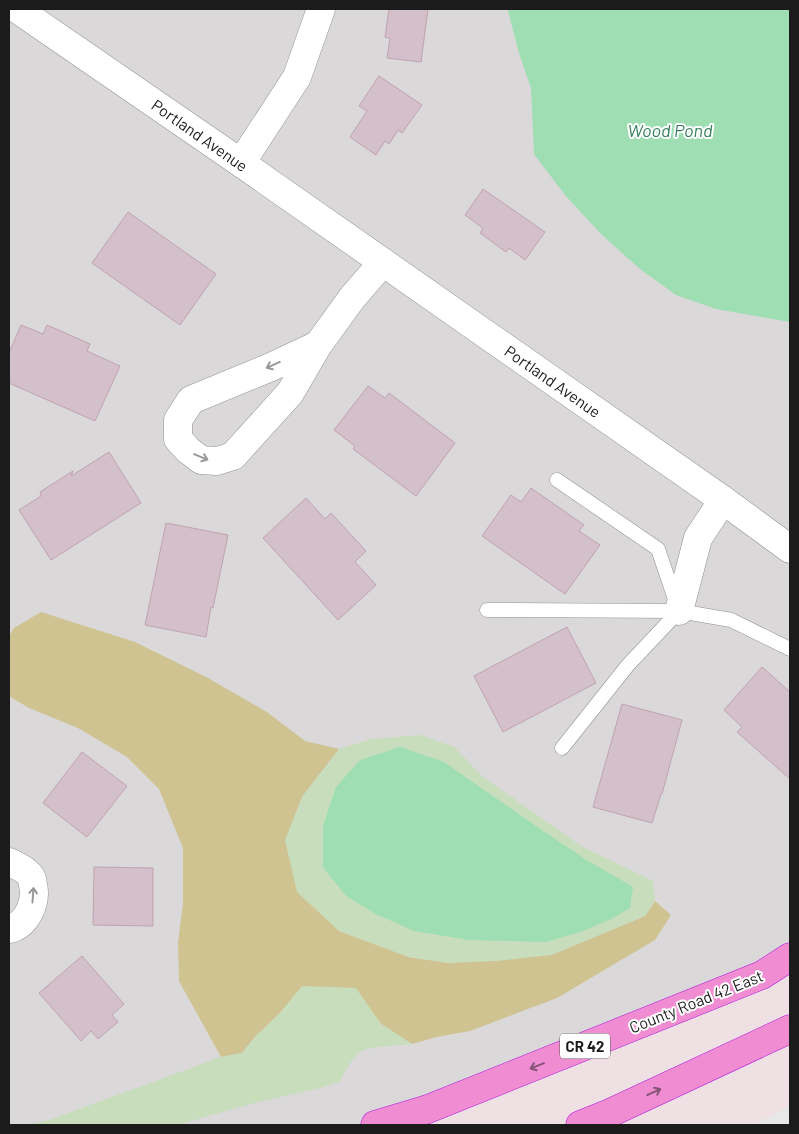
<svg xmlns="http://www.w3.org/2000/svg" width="799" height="1134" font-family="Barlow,sans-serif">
	<rect width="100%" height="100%" fill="#eee0e3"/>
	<!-- residential -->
	<path fill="#dad8d9" d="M 9,9 L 790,9 L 790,957 L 375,1125 L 9,1125 Z"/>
	<!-- forest -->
	<path fill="#cfc392" d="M 41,612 L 135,642 L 208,678 L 267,712 L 305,741 L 339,749 L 302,797 L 339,931 L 409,957 L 449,963 L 551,955 L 645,916 L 655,901 L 671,915 L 655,940 L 557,998 L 470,1031 L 437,1037 L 412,1044 L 381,1024 L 369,1008 L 279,1014 L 255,1037 L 242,1053 L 221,1057 L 179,981 L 178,943 L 183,903 L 183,848 L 159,789 L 127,757 L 78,728 L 29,708 L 9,696 L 9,636 L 14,628 Z"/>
	<!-- wetland -->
	<g fill="#c8ddbc">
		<path d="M 420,735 L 454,747 L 483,777 L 581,846 L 653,881 L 655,901 L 645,916 L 551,955 L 496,961 L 449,963 L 409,957 L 339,931 L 297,892 L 285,840 L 302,797 L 339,749 L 371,739 Z"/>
		<path d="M 302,986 L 356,988 L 381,1024 L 412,1044 C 403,1045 370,1047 364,1050 C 352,1057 345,1070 340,1082 L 320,1088 L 258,1102 L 177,1125 L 27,1125 L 52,1119 L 221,1057 L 242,1053 L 255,1037 L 279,1014 Z"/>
	</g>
	<!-- parking -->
	<path fill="#e7e7e7" d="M 790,1106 L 790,1125 L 753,1125 Z"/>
	<!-- water -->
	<g fill="#9edeb2">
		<path d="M 508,9 L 790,9 L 790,322 L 716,309 L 676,295 L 640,269 L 602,235 L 565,195 L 534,154 L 531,88 L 519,53 L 508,11 Z"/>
		<path d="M 400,747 L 444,762 L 546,833 L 585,859 L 633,887 L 630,908 L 613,918 L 583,931 L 546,942 L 469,940 L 414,931 L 376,914 L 346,896 L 323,867 L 323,826 L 336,787 L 360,760 Z"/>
	</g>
	<!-- building -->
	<g fill="#d4c0ca" stroke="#c0a2b0">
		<path d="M 389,9 L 428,9 L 421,62 L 387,58 L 390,38 L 385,37 Z"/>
		<path d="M 379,76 L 422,105 L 402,133 L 398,130 L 389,144 L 385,141 L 376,155 L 350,137 L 367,111 L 359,106 Z"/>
		<path d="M 483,189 L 545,232 L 525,260 L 509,248 L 506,252 L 480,233 L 483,228 L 465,215 Z"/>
		<path d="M 128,212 L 216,274 L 180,325 L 92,263 Z"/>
		<path d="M 21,325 L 43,334 L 47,325 L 90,344 L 87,351 L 120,366 L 95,421 L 9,383 L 9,353 Z"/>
		<path d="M 368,386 L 385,398 L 389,393 L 455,443 L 416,496 L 353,449 L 355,446 L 334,430 Z"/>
		<path d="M 109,452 L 141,503 L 51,560 L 19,510 L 41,496 L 40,492 L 73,471 L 71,476 Z"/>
		<path d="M 531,488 L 584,525 L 579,531 L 600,545 L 565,594 L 482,536 L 511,495 L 521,502 Z"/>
		<path d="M 306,498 L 325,519 L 331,513 L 366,551 L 355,562 L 376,585 L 338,620 L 263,538 Z"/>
		<path d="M 166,523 L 228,535 L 213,608 L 211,607 L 206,637 L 145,625 Z"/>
		<path d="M 567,627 L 596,683 L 503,732 L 474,676 Z"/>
		<path d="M 762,667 L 790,692 L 790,779 L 737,732 L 742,727 L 724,710 Z"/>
		<path d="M 622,704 L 682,720 L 662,794 L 661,794 L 652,823 L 593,807 Z"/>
		<path d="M 82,752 L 127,786 L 87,837 L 43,803 Z"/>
		<path d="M 94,867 L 153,868 L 153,926 L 93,925 Z"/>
		<path d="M 82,956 L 124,1004 L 112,1015 L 118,1022 L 98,1039 L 91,1031 L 81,1041 L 39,993 Z"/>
	</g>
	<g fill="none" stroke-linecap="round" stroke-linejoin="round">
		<!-- service casing -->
		<g stroke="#929292" stroke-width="15">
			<g id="service">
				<path d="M 557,480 L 658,549 L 679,611 L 731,620 L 790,649"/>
				<path d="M 487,610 L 679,611 L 628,665 L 562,748"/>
			</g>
		</g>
		<!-- minor casing -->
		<g stroke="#929292" stroke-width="29">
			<g id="minor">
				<path d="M 241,163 L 297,77 L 321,9"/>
				<path d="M 318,345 L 271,367 L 191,400 L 178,420 L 178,439 L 188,450 L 201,460 L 217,461 L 233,456 L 290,393 L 318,345 L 352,298 L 383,262"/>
				<path d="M 679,611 L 698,538 L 723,500"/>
				<path d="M 9,862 C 16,865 27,870 31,877 C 32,878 33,884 33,885 C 37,902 27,925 9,929"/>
			</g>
		</g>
		<!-- tertiary casing -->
		<g stroke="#929292" stroke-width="29">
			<path id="tertiary" d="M 17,9 L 241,163 L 723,500 L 790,549"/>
		</g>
		<!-- trunk casing -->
		<g stroke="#ad1bde" stroke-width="29">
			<g id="trunk">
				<path d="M 375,1125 L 428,1109 L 762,975 L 790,957"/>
				<path d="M 580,1125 L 610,1113 L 790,1029"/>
			</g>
		</g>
		<!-- service -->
		<use href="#service" stroke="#fff" stroke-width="14"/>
		<!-- minor -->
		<use href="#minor" stroke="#fff" stroke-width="28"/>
		<!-- tertiary -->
		<use href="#tertiary" stroke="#fff" stroke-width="28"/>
		<!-- trunk -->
		<use href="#trunk" stroke="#f08cd1" stroke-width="28"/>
	</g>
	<!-- one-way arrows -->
	<defs><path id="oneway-shaft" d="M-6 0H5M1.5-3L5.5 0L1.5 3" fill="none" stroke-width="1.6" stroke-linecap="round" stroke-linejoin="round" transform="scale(1.25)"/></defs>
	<g stroke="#989898">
		<use href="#oneway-shaft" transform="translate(273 365) rotate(156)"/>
		<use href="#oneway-shaft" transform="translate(201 457) rotate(22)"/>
		<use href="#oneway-shaft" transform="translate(33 895) rotate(-86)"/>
	</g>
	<g stroke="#865476">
		<use href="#oneway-shaft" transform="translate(537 1066) rotate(158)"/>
		<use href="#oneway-shaft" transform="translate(654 1092) rotate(-25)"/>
	</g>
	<g text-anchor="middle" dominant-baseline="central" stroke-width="4" stroke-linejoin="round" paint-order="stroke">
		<!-- shield labels -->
		<rect fill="#fff" stroke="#5f5f5f" stroke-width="1" x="560" y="1033.5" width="50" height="25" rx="4"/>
		<g font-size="15" font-weight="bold" fill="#1b1b1b">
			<text x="585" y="1046">CR 42</text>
		</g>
		<!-- street labels -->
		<g font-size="16" fill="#1b1b1b" stroke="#fff">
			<text transform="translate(200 135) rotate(35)">Portland Avenue</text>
			<text transform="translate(553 381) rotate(35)">Portland Avenue</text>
			<text transform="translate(696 1001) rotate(-22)">County Road 42 East</text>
		</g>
		<!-- water labels -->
		<g font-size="18" font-style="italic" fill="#358061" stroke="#fff">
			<text x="670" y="130">Wood Pond</text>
		</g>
	</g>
	<!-- border -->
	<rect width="799" height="1134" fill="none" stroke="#1b1b1b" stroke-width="20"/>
</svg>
